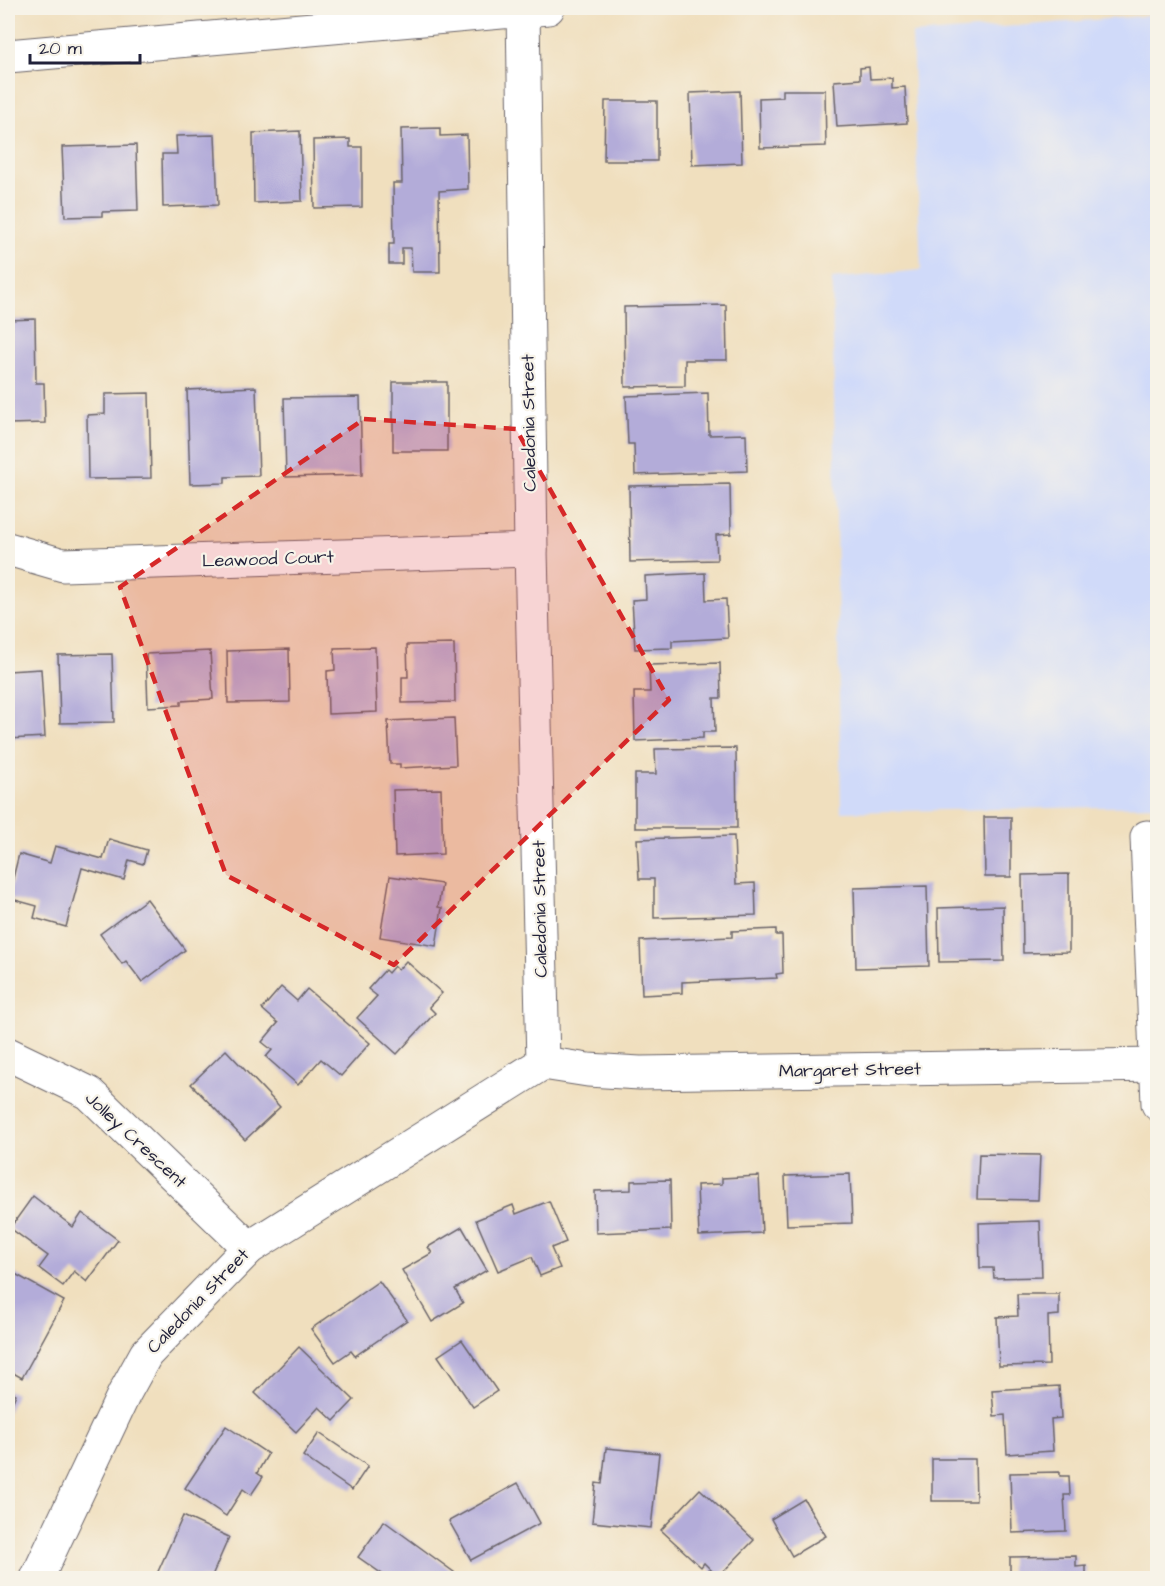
<svg xmlns="http://www.w3.org/2000/svg" width="1165" height="1586" font-family="'Architects Daughter',sans-serif">
	<rect width="100%" height="100%" fill="#f7f3e8"/>
	<filter id="ink" filterUnits="userSpaceOnUse"><feTurbulence type="fractalNoise" baseFrequency=".0167" numOctaves="2"/><feDisplacementMap in="SourceGraphic" scale="12" xChannelSelector="R" yChannelSelector="G"/><feConvolveMatrix kernelMatrix="1 2 1 2 8 2 1 2 1" color-interpolation-filters="sRGB"/></filter>
	<filter id="wash" filterUnits="userSpaceOnUse"><feTurbulence type="fractalNoise" baseFrequency=".008" numOctaves="4" result="noise"/><feDisplacementMap in="SourceGraphic" scale="24" xChannelSelector="R" yChannelSelector="G"/><feGaussianBlur stdDeviation="1.35" result="paint"/><feColorMatrix in="noise" values="0 0 0 0 0 0 0 0 0 0 0 0 0 0 0 0 0 1.4 0 .05"/><feComposite in="paint" operator="in"/></filter>
	<g filter="url(#wash)">
		<rect width="100%" height="100%" fill="#f0dfbe"/>
		<!-- built -->
		<path fill="#d0daf9" d="M 1157,15 L 1157,806 L 841,812 L 832,279 L 921,270 L 912,34 Z"/>
		<g id="blocks">
			<!-- building -->
			<g fill="#b3acd9">
				<path d="M 869,67 L 870,79 L 892,78 L 892,88 L 905,87 L 907,123 L 837,127 L 834,81 L 860,79 L 860,68 Z"/>
				<path d="M 783,90 L 825,90 L 826,146 L 760,148 L 759,98 L 783,97 Z"/>
				<path d="M 740,91 L 742,163 L 692,165 L 690,93 Z"/>
				<path d="M 605,101 L 657,101 L 657,161 L 604,161 Z"/>
				<path d="M 440,128 L 440,136 L 467,135 L 468,189 L 439,191 L 440,272 L 412,272 L 411,248 L 402,248 L 402,264 L 389,264 L 389,244 L 394,244 L 393,183 L 402,183 L 401,129 Z"/>
				<path d="M 300,131 L 302,201 L 254,203 L 253,133 Z"/>
				<path d="M 215,135 L 218,205 L 163,207 L 162,154 L 177,154 L 176,136 Z"/>
				<path d="M 350,139 L 350,147 L 362,147 L 362,207 L 314,208 L 313,140 Z"/>
				<path d="M 136,145 L 138,211 L 102,212 L 102,216 L 65,217 L 62,147 Z"/>
				<path d="M 726,305 L 727,360 L 685,360 L 685,386 L 625,387 L 624,307 Z"/>
				<path d="M 35,319 L 36,383 L 44,383 L 45,423 L 8,424 L 8,320 Z"/>
				<rect x="393" y="382" width="54" height="69"/>
				<path d="M 256,387 L 259,476 L 225,477 L 225,483 L 190,484 L 187,390 Z"/>
				<path d="M 149,393 L 151,478 L 88,479 L 87,415 L 105,414 L 105,394 Z"/>
				<path d="M 708,393 L 709,435 L 746,434 L 747,471 L 635,475 L 634,444 L 628,444 L 626,396 Z"/>
				<path d="M 360,397 L 362,475 L 286,477 L 284,398 Z"/>
				<path d="M 730,484 L 731,534 L 716,535 L 717,560 L 630,562 L 629,486 Z"/>
				<path d="M 705,573 L 706,600 L 726,599 L 728,638 L 672,641 L 672,648 L 635,649 L 632,600 L 646,599 L 645,576 Z"/>
				<path d="M 454,644 L 455,702 L 402,703 L 402,677 L 408,677 L 407,645 Z"/>
				<path d="M 375,647 L 377,712 L 328,714 L 327,671 L 335,670 L 334,648 Z"/>
				<path d="M 289,649 L 290,702 L 228,703 L 227,651 Z"/>
				<path d="M 210,651 L 213,699 L 181,701 L 181,705 L 148,707 L 146,654 Z"/>
				<path d="M 112,654 L 114,722 L 60,723 L 58,655 Z"/>
				<path d="M 720,663 L 721,698 L 714,698 L 715,732 L 703,732 L 703,738 L 635,741 L 634,692 L 650,692 L 649,665 Z"/>
				<path d="M 41,669 L 45,737 L 8,739 L 8,671 Z"/>
				<path d="M 454,718 L 456,765 L 400,768 L 400,764 L 390,764 L 388,721 Z"/>
				<path d="M 736,748 L 737,828 L 635,828 L 635,774 L 656,774 L 655,749 Z"/>
				<path d="M 441,789 L 443,854 L 395,856 L 393,790 Z"/>
				<path d="M 984,817 L 1011,817 L 1011,877 L 985,877 Z"/>
				<path d="M 734,836 L 736,884 L 755,883 L 756,915 L 654,918 L 654,879 L 639,879 L 637,839 Z"/>
				<path d="M 109,839 L 147,850 L 143,864 L 129,860 L 124,880 L 82,868 L 66,927 L 34,918 L 37,906 L 8,898 L 19,854 L 50,863 L 55,846 L 103,859 Z"/>
				<path d="M 1069,874 L 1069,952 L 1023,953 L 1022,875 Z"/>
				<path d="M 390,876 L 442,884 L 438,907 L 442,908 L 436,946 L 380,937 Z"/>
				<path d="M 927,886 L 929,966 L 856,968 L 854,888 Z"/>
				<path d="M 147,899 L 185,950 L 142,982 L 126,961 L 122,964 L 100,934 Z"/>
				<path d="M 1003,906 L 1004,961 L 939,962 L 938,908 Z"/>
				<path d="M 776,929 L 776,935 L 782,935 L 783,973 L 776,974 L 777,978 L 682,982 L 682,993 L 642,995 L 640,941 L 732,937 L 732,931 Z"/>
				<path d="M 406,961 L 442,993 L 429,1007 L 435,1013 L 397,1054 L 357,1018 L 377,996 L 368,989 L 385,970 L 388,973 L 394,966 L 398,970 Z"/>
				<path d="M 281,987 L 297,1001 L 307,989 L 370,1043 L 341,1076 L 321,1059 L 298,1085 L 266,1057 L 272,1050 L 262,1042 L 278,1023 L 262,1009 Z"/>
				<path d="M 226,1050 L 280,1107 L 245,1140 L 191,1084 Z"/>
				<path d="M 979,1154 L 1040,1155 L 1038,1200 L 977,1199 Z"/>
				<path d="M 850,1174 L 852,1223 L 787,1225 L 785,1176 Z"/>
				<path d="M 759,1176 L 762,1233 L 699,1236 L 697,1185 L 722,1184 L 722,1178 Z"/>
				<path d="M 670,1180 L 671,1230 L 596,1233 L 595,1191 L 631,1190 L 631,1181 Z"/>
				<path d="M 33,1196 L 73,1227 L 82,1213 L 118,1240 L 87,1282 L 74,1271 L 63,1286 L 39,1268 L 48,1256 L 10,1228 Z"/>
				<path d="M 549,1201 L 566,1242 L 551,1248 L 560,1268 L 540,1276 L 532,1257 L 498,1271 L 476,1220 L 513,1205 L 516,1214 Z"/>
				<path d="M 1040,1221 L 1042,1277 L 994,1278 L 993,1268 L 980,1268 L 979,1223 Z"/>
				<path d="M 462,1227 L 487,1270 L 455,1289 L 463,1303 L 432,1322 L 402,1270 L 432,1253 L 428,1247 Z"/>
				<path d="M 8,1270 L 64,1301 L 22,1378 L 8,1370 Z"/>
				<path d="M 379,1281 L 407,1320 L 355,1356 L 351,1351 L 335,1362 L 311,1329 Z"/>
				<path d="M 1017,1294 L 1059,1294 L 1059,1315 L 1048,1316 L 1049,1365 L 999,1366 L 997,1317 L 1018,1316 Z"/>
				<path d="M 462,1340 L 497,1391 L 473,1407 L 438,1356 Z"/>
				<path d="M 299,1347 L 354,1400 L 334,1421 L 319,1407 L 296,1432 L 255,1393 Z"/>
				<path d="M 1059,1386 L 1061,1418 L 1051,1419 L 1053,1451 L 1007,1454 L 1005,1415 L 994,1416 L 992,1390 Z"/>
				<path d="M 8,1390 L 16,1394 L 8,1413 Z"/>
				<path d="M 226,1426 L 268,1454 L 257,1473 L 263,1477 L 251,1495 L 243,1489 L 226,1516 L 185,1488 Z"/>
				<path d="M 319,1433 L 368,1466 L 352,1490 L 303,1456 Z"/>
				<path d="M 606,1448 L 659,1453 L 651,1528 L 592,1522 L 596,1483 L 602,1484 Z"/>
				<path d="M 932,1459 L 975,1459 L 976,1501 L 932,1501 Z"/>
				<path d="M 1060,1472 L 1060,1476 L 1069,1476 L 1070,1495 L 1064,1495 L 1066,1531 L 1012,1533 L 1010,1473 Z"/>
				<path d="M 518,1483 L 540,1523 L 471,1560 L 449,1521 Z"/>
				<path d="M 700,1489 L 754,1540 L 718,1577 L 704,1563 L 701,1567 L 661,1530 Z"/>
				<path d="M 804,1499 L 826,1536 L 792,1556 L 771,1519 Z"/>
				<path d="M 183,1516 L 229,1537 L 211,1578 L 163,1578 L 156,1576 Z"/>
				<path d="M 384,1521 L 462,1578 L 388,1578 L 358,1557 Z"/>
				<path d="M 1076,1556 L 1076,1567 L 1086,1566 L 1086,1578 L 1010,1578 L 1010,1557 Z"/>
			</g>
		</g>
	</g>
	<g filter="url(#ink)">
		<use href="#blocks" fill-opacity="0" stroke="#6a6469" stroke-width="1.5"/>
		<g fill="none" stroke-linecap="round" stroke-linejoin="round">
			<!-- street casing -->
			<g stroke="#6a6469" stroke-width="35">
				<g id="street">
					<path d="M 523,9 L 531,550 L 543,1063"/>
					<path d="M 8,549 L 63,565 L 531,550"/>
					<path d="M 1147,837 L 1158,1104"/>
					<path d="M 8,1054 L 89,1093 L 249,1248"/>
					<path d="M 543,1063 L 588,1070 L 640,1073 L 1158,1065"/>
					<path d="M 37,1578 L 124,1394 L 146,1354 L 249,1248 L 543,1063"/>
				</g>
			</g>
			<!-- secondary casing -->
			<g stroke="#6a6469" stroke-width="35">
				<path id="secondary" d="M 8,56 L 548,8"/>
			</g>
			<!-- street -->
			<use href="#street" stroke="#fff" stroke-width="33"/>
			<!-- secondary -->
			<use href="#secondary" stroke="#fff" stroke-width="33"/>
		</g>
	</g>
	<!-- marked area -->
	<path fill="#d62828" fill-opacity="0.2" stroke="#d62828" stroke-width="4.5" stroke-dasharray="12 8" stroke-linejoin="round" d="M 364,419 L 516,429 L 669,700 L 394,965 L 226,875 L 120,587 Z"/>
	<g text-anchor="middle" dominant-baseline="central" stroke-width="4.5" stroke-linejoin="round" paint-order="stroke">
		<!-- street labels -->
		<g font-size="18" fill="#22223b" stroke="#f7f3e8">
			<text transform="translate(529 423) rotate(-91)">Caledonia Street</text>
			<text transform="translate(268 559) rotate(-2)">Leawood Court</text>
			<text transform="translate(540 909) rotate(-91)">Caledonia Street</text>
			<text transform="translate(850 1070) rotate(-1)">Margaret Street</text>
			<text transform="translate(136 1140) rotate(43)">Jolley Crescent</text>
			<text transform="translate(198 1301) rotate(-46)">Caledonia Street</text>
		</g>
	</g>
	<!-- margin -->
	<rect width="1165" height="1586" fill="none" stroke="#f7f3e8" stroke-width="30"/>
	<!-- scale -->
	<path d="M30 54v9h110v-9" fill="none" stroke="#22223b" stroke-width="3"/>
	<text x="39" y="54" font-size="18" fill="#22223b" stroke="#f7f3e8" stroke-width="4.5" paint-order="stroke">20 m</text>
</svg>
